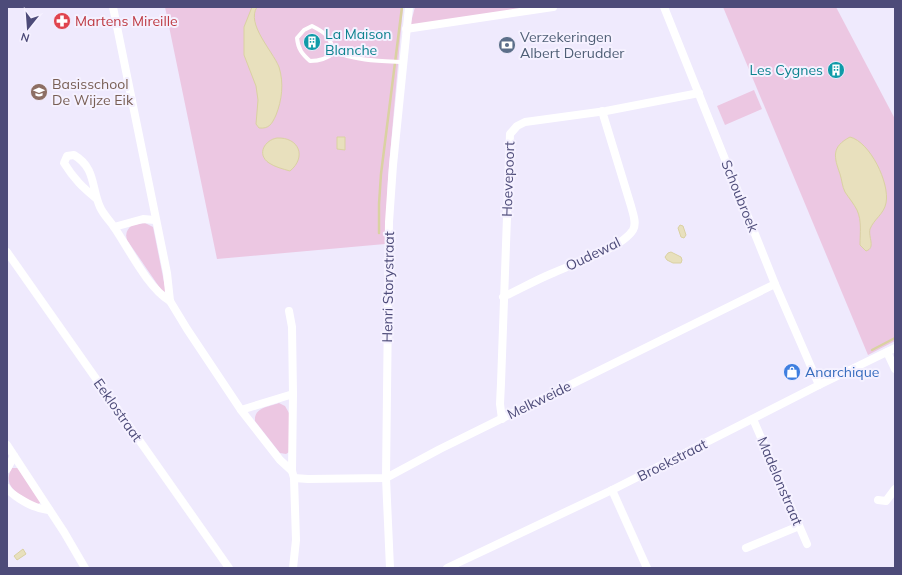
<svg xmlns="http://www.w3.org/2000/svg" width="902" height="575" font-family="Mulish,sans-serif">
	<rect width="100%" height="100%" fill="#efeafd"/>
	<!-- green -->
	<g fill="#ecc7e2">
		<path d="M 165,7 L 403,7 L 388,178 L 385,244 L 217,259 Z"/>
		<path d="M 415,7 L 536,7 L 410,26 Z"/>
		<path d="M 723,7 L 836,7 L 895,119 L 895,341 L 868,355 Z"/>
		<path d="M 754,90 L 762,109 L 725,125 L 717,106 Z"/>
		<path d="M 145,223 L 153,227 L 166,292 L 162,291 L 127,240 C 125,233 127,230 132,225 Z"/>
		<path d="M 279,403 L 285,406 L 289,413 L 289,452 L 286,454 L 280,453 L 255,421 C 254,407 269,407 279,403 Z"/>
		<path d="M 12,468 L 18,468 L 41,502 L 37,505 C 23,496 0,488 12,468 Z"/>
	</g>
	<!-- water -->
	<g fill="#e8e0bd" stroke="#dad1a2">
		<path d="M 252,7 L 257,7 C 246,24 272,50 279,67 C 284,83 282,100 276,115 C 272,124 269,129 259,128 L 256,124 L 258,100 L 256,86 L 244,55 L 244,27 Z"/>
		<path d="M 337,137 L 345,137 L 345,150 L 337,149 Z"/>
		<path d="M 850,137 C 870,142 890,183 886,203 C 884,214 874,219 870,229 C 868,237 876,248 866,251 L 860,245 C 860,233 862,221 857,210 C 854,204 849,198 845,192 C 842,186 842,180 840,174 C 834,157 831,147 850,137 Z"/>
		<path d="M 277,138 C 299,137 307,157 290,171 C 283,169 275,167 269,163 C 256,154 265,140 277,138 Z"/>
		<path d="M 680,225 L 683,226 L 686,235 L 684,238 L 681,237 L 678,228 Z"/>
		<path d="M 671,252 L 681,257 L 682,260 L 681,263 L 673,263 L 667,260 L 665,257 L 668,253 Z"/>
		<path d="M 23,549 L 26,554 L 17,560 L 14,556 Z"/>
	</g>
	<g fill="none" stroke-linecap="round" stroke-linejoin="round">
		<!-- stream -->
		<g stroke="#dad1a2" stroke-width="2.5">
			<path d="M 379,233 L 379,204 L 381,174 L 402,7"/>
			<path d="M 872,350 L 895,338"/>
		</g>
		<!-- lane -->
		<path stroke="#fff" stroke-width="4" d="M 335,52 C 328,36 328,34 312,26 L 304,30 L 297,38 C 298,49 302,54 310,61 C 320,61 327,59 335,52 C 356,61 381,61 403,62"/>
		<!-- street -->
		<g stroke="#fff" stroke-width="8">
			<path d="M 113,7 L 167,273 L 170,301 L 187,329 L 241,410 L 293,394 L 292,471 L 294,478 L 296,540 L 293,568"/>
			<path d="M 664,7 L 775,284 L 819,385"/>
			<path d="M 406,29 L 553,7"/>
			<path d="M 97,199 C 83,188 74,179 64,163 L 67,156 L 74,155 C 96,168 91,187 100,207 C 103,214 110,221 114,227 L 143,219 L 155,220"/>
			<path d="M 114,227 C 129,249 148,288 170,301"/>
			<path d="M 7,252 L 229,568"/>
			<path d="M 503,297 C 520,289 536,280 553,273 C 573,264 622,248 633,230 C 637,223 633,214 631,206 L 602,111"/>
			<path d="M 289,311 L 292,327 L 293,394"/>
			<path d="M 887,352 L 895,369"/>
			<path d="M 241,410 L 280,460 L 292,471"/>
			<path d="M 502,419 L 500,404 L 501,383 L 510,134 L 517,126 L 525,122 L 606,111 L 699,93"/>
			<path d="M 753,419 L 807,544"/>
			<path d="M 7,445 L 64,532 L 85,568"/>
			<path d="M 7,469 L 14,456"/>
			<path d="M 294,478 L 308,479 L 386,478 L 440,449 L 775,284"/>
			<path d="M 7,488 C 10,494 29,505 36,507 C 40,509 45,509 49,510"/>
			<path d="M 612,490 L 647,568"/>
			<path d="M 878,500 L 886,501 L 895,489"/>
			<path d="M 746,548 L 799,526"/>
			<path d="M 390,568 L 386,478 L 389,222 L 393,165 L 409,7"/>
			<path d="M 447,568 L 612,490 L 819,385 L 895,348"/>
		</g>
	</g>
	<!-- icons -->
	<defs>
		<g id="pharmacy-disc" transform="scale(0.9)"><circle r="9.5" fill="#e0444e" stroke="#f5f1ff"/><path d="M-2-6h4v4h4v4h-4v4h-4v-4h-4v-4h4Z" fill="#fff"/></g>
		<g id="building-disc" transform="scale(0.9)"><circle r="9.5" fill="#0f9aa8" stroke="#f5f1ff"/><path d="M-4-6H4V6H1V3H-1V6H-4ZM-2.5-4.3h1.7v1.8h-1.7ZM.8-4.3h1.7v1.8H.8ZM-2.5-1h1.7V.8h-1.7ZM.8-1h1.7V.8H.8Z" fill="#fff"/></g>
		<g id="bank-disc" transform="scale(0.9)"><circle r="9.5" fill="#5c6f8a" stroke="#f5f1ff"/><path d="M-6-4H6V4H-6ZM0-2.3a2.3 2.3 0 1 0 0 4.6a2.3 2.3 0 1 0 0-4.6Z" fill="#fff"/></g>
		<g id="school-disc" transform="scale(0.9)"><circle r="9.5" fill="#8d6e63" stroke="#f5f1ff"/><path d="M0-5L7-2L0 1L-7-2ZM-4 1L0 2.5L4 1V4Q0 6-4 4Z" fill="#fff"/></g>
		<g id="shop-disc" transform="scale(0.9)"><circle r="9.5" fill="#3f7fe0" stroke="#f5f1ff"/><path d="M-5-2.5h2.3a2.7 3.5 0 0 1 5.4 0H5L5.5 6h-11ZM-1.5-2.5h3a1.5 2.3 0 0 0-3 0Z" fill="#fff"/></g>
	</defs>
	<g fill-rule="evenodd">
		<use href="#pharmacy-disc" x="62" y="21"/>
		<use href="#building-disc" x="312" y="42"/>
		<use href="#bank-disc" x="507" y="45"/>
		<use href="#building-disc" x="836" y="70"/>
		<use href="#school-disc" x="39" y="92"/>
		<use href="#shop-disc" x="792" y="372"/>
	</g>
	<g text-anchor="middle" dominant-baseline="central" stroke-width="4" stroke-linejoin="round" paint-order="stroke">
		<!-- health labels -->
		<g font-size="14" fill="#be3a42" stroke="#f5f1ff" text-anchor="start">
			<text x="75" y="21">Martens Mireille</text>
		</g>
		<!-- culture labels -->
		<g font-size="14" fill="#0d838f" stroke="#f5f1ff" text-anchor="start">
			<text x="325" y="34">La Maison<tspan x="325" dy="16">Blanche</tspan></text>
			<text x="823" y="70" text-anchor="end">Les Cygnes</text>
		</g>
		<!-- service labels -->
		<g font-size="14" fill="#4e5e75" stroke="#f5f1ff" text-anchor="start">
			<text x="520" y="37">Verzekeringen<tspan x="520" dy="16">Albert Derudder</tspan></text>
		</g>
		<!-- education labels -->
		<g font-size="14" fill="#785e54" stroke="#f5f1ff" text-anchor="start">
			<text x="52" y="84">Basisschool<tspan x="52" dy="16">De Wijze Eik</tspan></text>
		</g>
		<!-- street labels -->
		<g font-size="14" fill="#4d4b79" stroke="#f5f1ff">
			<text transform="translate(508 179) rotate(-88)">Hoevepoort</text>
			<text transform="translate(740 196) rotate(68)">Schoubroek</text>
			<text transform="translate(593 254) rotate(-26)">Oudewal</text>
			<text transform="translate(388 287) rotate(-89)">Henri Storystraat</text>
			<text transform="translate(539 400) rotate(-26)">Melkweide</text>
			<text transform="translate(118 410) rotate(55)">Eeklostraat</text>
			<text transform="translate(672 460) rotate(-27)">Broekstraat</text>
			<text transform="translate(780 481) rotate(67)">Madelonstraat</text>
		</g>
		<!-- shop labels -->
		<g font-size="14" fill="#366cbe" stroke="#f5f1ff" text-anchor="start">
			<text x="805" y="372">Anarchique</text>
		</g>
	</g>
	<!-- border -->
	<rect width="902" height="575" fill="none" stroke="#4d4b79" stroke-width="16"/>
	<!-- north arrow -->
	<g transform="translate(28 28) rotate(197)" stroke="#f5f1ff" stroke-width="3" paint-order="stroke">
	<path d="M0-3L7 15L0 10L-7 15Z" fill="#4d4b79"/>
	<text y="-6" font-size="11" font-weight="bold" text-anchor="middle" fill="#4d4b79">N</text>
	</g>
</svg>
